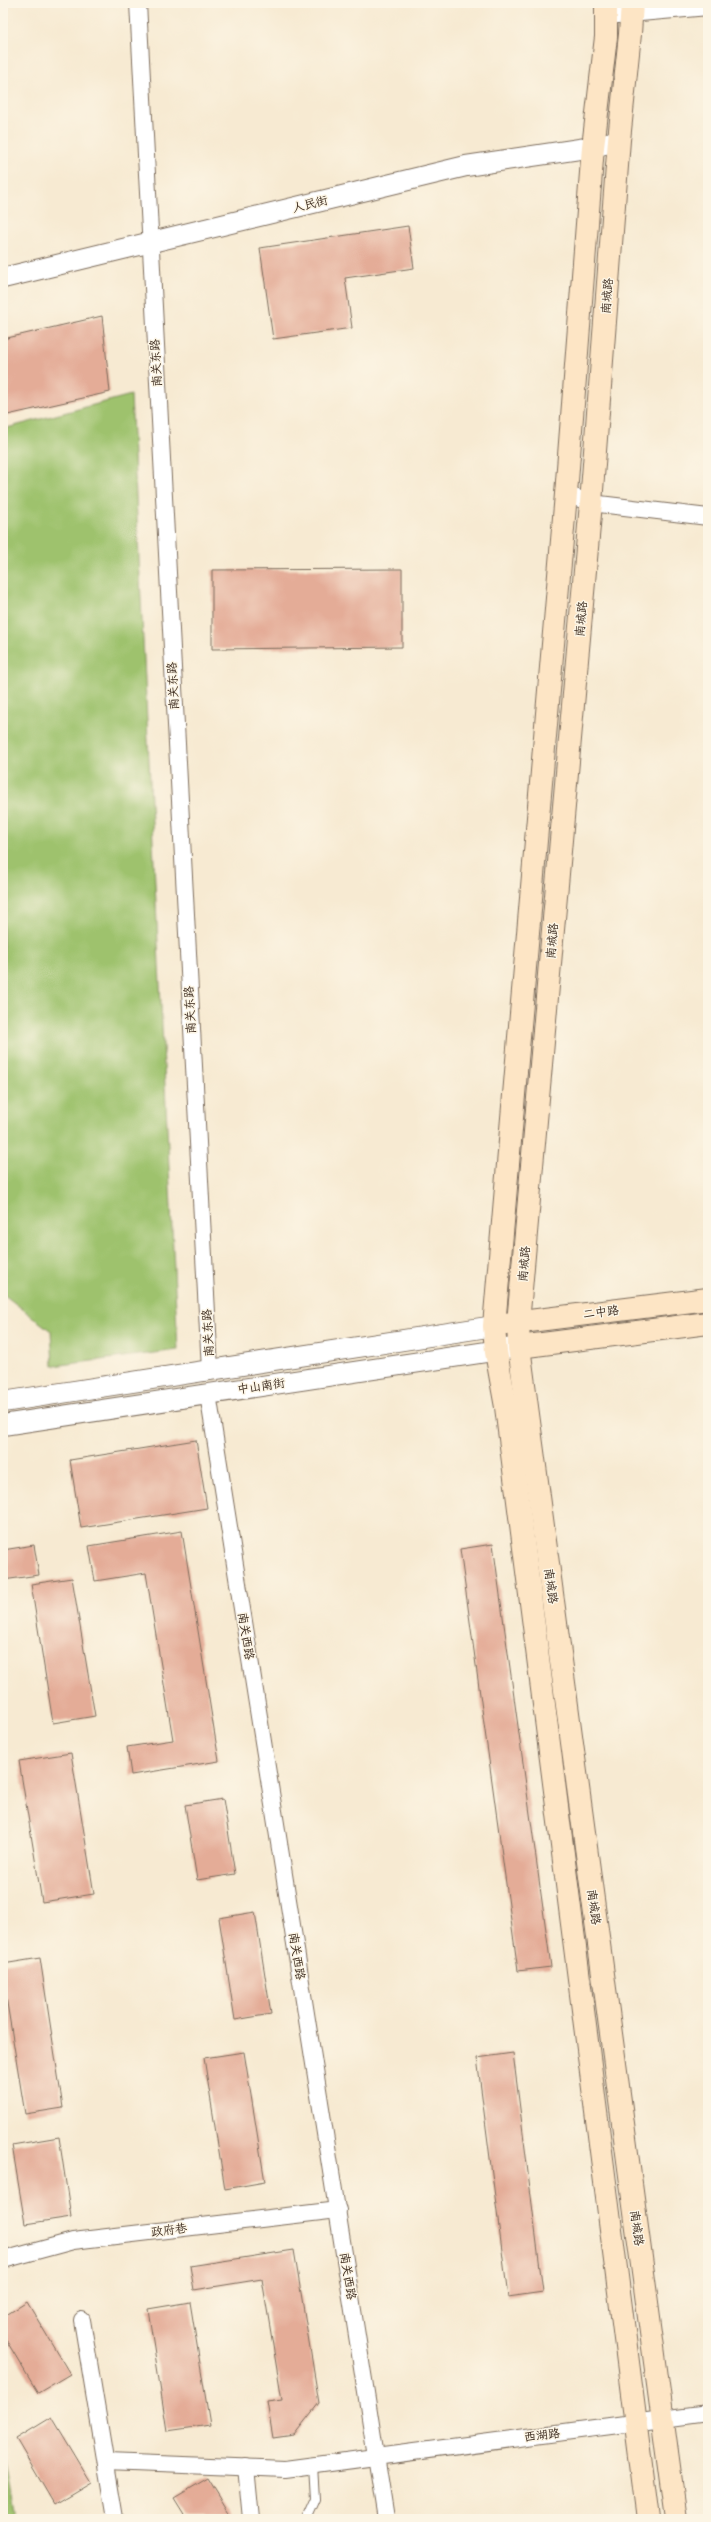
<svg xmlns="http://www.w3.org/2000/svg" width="711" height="2522" font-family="'Comic Neue','LXGW WenKai TC',sans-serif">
	<rect width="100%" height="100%" fill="#fcf5e5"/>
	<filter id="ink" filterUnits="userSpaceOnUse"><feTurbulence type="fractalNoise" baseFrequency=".025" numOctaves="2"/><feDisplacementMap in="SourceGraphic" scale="8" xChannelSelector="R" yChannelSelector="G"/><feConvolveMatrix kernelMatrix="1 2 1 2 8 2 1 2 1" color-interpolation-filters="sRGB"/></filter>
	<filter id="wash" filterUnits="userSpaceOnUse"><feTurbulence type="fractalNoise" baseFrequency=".012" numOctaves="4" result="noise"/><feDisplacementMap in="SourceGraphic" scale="16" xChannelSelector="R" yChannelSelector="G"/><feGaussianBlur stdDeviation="0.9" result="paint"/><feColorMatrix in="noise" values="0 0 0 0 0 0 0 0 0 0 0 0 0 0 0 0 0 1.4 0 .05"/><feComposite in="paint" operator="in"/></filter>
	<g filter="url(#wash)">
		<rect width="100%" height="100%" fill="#f7ead2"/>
		<!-- green -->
		<g fill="#9ec26d" stroke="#6c7646">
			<path d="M 131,395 L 178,1350 L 53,1366 L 51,1331 L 3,1294 L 3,429 Z"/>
			<path d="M 3,2458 L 15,2519 L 3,2519 Z"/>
		</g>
		<g id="blocks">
			<!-- building -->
			<g fill="#e4ac97">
				<path d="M 408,226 L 414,268 L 345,278 L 352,328 L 273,339 L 260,248 Z"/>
				<path d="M 102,316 L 110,392 L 3,416 L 3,339 Z"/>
				<path d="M 402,569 L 402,647 L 212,649 L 212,570 Z"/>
				<path d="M 196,1440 L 207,1508 L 81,1528 L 70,1460 Z"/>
				<path d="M 182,1531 L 219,1761 L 131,1775 L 127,1747 L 173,1740 L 146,1573 L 95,1581 L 89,1546 Z"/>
				<path d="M 493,1544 L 551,1967 L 518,1971 L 460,1549 Z"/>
				<path d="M 34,1545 L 39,1575 L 3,1580 L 3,1550 Z"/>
				<path d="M 72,1578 L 95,1716 L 53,1723 L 31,1584 Z"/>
				<path d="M 71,1753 L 94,1894 L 42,1902 L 19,1761 Z"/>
				<path d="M 223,1799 L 235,1874 L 197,1880 L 185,1805 Z"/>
				<path d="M 255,1912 L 271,2014 L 235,2020 L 219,1918 Z"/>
				<path d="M 40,1958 L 63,2108 L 25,2114 L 3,1978 L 3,1964 Z"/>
				<path d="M 244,2052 L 265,2182 L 225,2189 L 204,2058 Z"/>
				<path d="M 513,2053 L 543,2292 L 508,2297 L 477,2058 Z"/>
				<path d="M 59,2137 L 71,2217 L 25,2224 L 12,2145 Z"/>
				<path d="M 294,2250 L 319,2403 L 294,2435 L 273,2438 L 267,2402 L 282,2400 L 262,2279 L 194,2290 L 190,2266 Z"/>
				<path d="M 27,2302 L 70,2374 L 38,2393 L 3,2335 L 3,2317 Z"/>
				<path d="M 190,2302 L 210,2425 L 167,2431 L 148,2309 Z"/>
				<path d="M 52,2417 L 91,2482 L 54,2504 L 16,2439 Z"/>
				<path d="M 208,2478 L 233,2519 L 187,2519 L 174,2498 Z"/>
			</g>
		</g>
	</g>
	<g filter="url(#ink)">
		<use href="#blocks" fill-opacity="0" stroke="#7d6d5d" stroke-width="1"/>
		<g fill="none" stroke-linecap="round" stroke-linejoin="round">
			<!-- service casing -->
			<g stroke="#7d6d5d" stroke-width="10">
				<path id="service" d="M 306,2519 L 315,2499 L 313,2465"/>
			</g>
			<!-- minor casing -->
			<g stroke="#7d6d5d" stroke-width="18">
				<g id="minor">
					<path d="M 138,3 L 210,1370"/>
					<path d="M 566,494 L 591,503 L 708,517"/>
					<path d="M 208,1394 L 386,2519"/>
					<path d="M 3,2260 L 73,2241 L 338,2210"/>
					<path d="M 82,2320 L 115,2519"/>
					<path d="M 106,2462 L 285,2469 L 708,2413"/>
					<path d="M 246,2467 L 251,2519"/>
				</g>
			</g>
			<!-- tertiary casing -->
			<g stroke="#7d6d5d" stroke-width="22">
				<g id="tertiary">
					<path d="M 606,14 L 708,5"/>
					<path d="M 3,278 L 466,166 L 593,147 L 619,140"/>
					<path d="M 3,1402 L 494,1326"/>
					<path d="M 3,1425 L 519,1347"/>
				</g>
			</g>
			<!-- secondary casing -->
			<g stroke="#7d6d5d" stroke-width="24">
				<g id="secondary">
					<path d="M 606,3 L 606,37 L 593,147 L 566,494 L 494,1326 L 496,1352 L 506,1407 L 648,2519"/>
					<path d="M 632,3 L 630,34 L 619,140 L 591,503 L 518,1323 L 519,1347 L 676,2519"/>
					<path d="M 505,1324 L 708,1299"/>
					<path d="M 519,1347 L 708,1323"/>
				</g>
			</g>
			<!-- service -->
			<use href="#service" stroke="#fff" stroke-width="8"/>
			<!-- minor -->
			<use href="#minor" stroke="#fff" stroke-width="16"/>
			<!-- tertiary -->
			<use href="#tertiary" stroke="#fff" stroke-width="20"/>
			<!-- secondary -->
			<use href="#secondary" stroke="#fde5c5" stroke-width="22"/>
		</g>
	</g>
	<g text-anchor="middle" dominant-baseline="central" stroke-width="3" stroke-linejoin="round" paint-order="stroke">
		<!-- street labels -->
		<g font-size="12" fill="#3b2a1e" stroke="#fcf5e5">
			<text transform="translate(310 204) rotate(-14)">人民街</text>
			<text transform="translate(607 296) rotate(-86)">南城路</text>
			<text transform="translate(156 363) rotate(-93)">南关东路</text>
			<text transform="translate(581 619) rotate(-85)">南城路</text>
			<text transform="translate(173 686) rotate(-93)">南关东路</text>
			<text transform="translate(552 941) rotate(-85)">南城路</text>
			<text transform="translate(190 1010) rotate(-93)">南关东路</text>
			<text transform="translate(524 1264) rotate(-85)">南城路</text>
			<text transform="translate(601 1312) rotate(-7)">二中路</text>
			<text transform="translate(208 1333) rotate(-93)">南关东路</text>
			<text transform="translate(261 1386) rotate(-8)">中山南街</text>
			<text transform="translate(551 1586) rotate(82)">南城路</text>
			<text transform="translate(246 1636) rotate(81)">南关西路</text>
			<text transform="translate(594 1907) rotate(82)">南城路</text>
			<text transform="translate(297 1956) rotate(81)">南关西路</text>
			<text transform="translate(637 2228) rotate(82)">南城路</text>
			<text transform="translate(169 2230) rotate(-7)">政府巷</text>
			<text transform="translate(348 2276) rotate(81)">南关西路</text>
			<text transform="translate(542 2435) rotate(-7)">西湖路</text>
		</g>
	</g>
	<!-- margin -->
	<rect width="711" height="2522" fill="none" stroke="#fcf5e5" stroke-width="16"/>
</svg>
